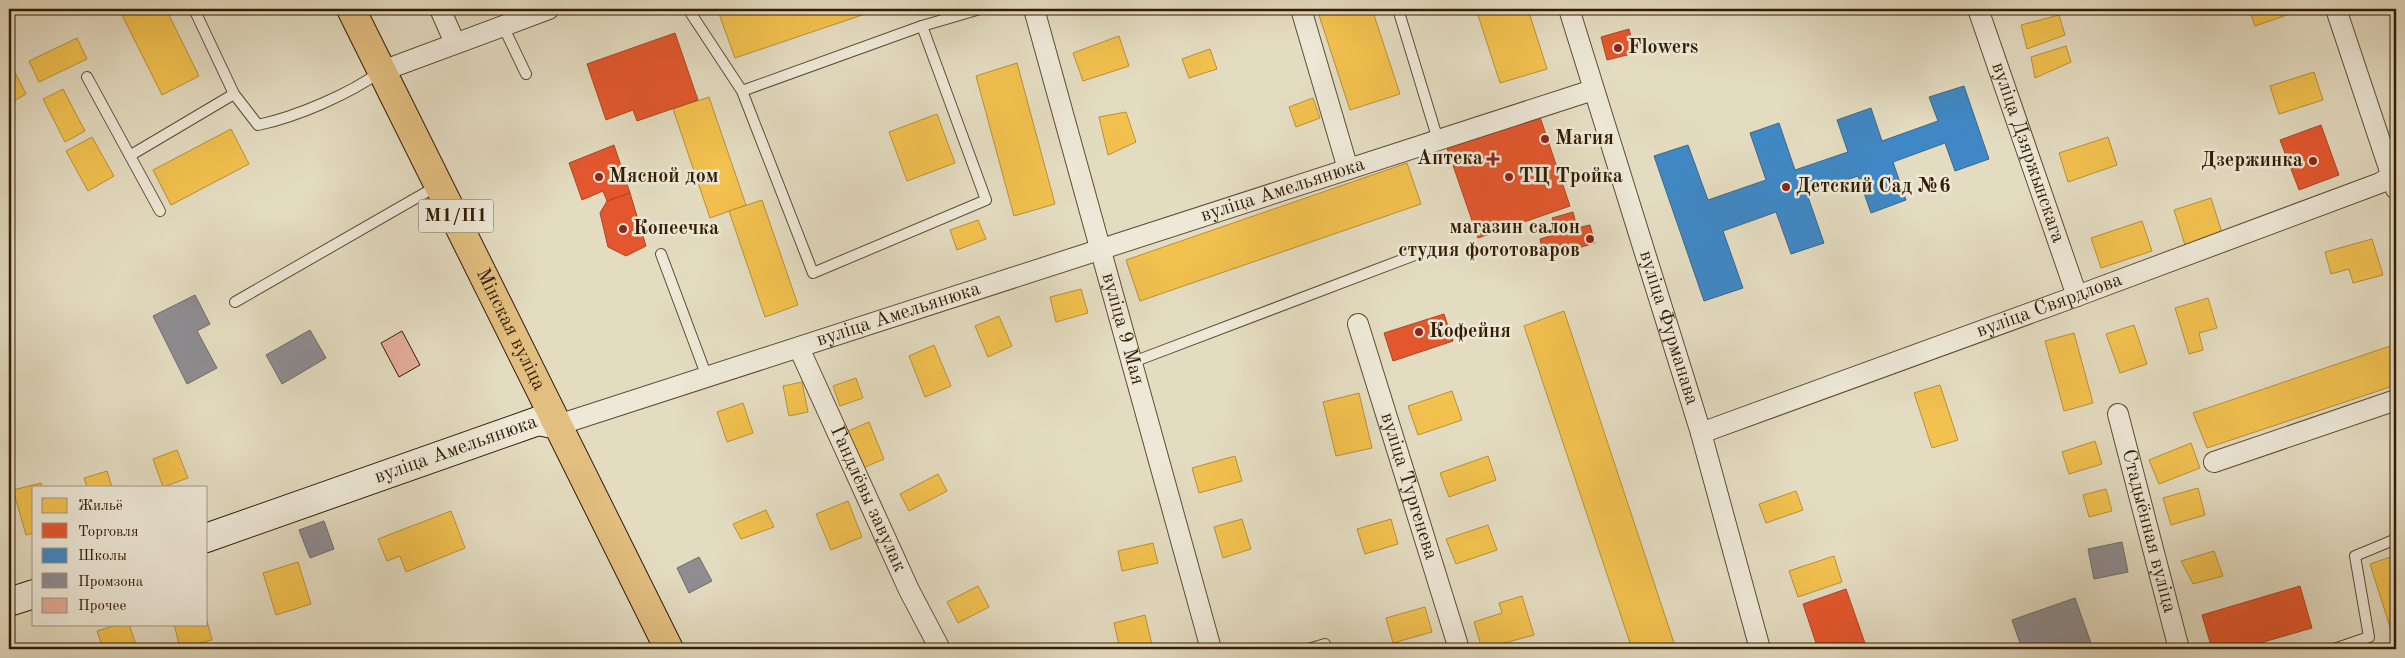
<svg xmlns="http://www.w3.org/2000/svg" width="2405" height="658" font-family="'Old Standard TT',serif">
	<rect width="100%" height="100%" fill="#e4dcc1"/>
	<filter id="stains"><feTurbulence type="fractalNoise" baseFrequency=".004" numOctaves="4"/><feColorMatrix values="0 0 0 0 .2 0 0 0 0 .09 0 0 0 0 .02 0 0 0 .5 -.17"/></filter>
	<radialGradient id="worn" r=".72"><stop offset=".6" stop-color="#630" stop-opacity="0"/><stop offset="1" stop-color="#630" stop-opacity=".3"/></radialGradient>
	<!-- homes -->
	<g fill="#f2c14e" stroke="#b99037">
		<path d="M 125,9 L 166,9 L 199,76 L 162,95 L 120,11 Z"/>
		<path d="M 736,9 L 880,9 L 735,58 L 719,14 Z"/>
		<path d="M 1317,9 L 1372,9 L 1400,94 L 1350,110 Z"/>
		<path d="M 1476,9 L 1528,9 L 1547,69 L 1500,83 Z"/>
		<path d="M 2249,9 L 2289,9 L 2290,14 L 2255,26 Z"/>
		<path d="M 2059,15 L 2065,35 L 2027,49 L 2021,25 Z"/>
		<path d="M 1119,36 L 1129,66 L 1083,81 L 1073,53 Z"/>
		<path d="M 77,38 L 87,59 L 39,82 L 29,61 Z"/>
		<path d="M 2066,46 L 2071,62 L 2035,78 L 2031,57 Z"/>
		<path d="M 1210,49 L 1217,69 L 1189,78 L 1182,59 Z"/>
		<path d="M 9,61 L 26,94 L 9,104 Z"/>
		<path d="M 1017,63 L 1055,204 L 1014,216 L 976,76 Z"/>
		<path d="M 2314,72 L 2323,100 L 2279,114 L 2270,86 Z"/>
		<path d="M 63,89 L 85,131 L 65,142 L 43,99 Z"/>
		<path d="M 709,97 L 746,205 L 710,218 L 673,109 Z"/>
		<path d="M 1313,98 L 1320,118 L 1296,127 L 1289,107 Z"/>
		<path d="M 1126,112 L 1136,142 L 1108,155 L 1099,117 Z"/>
		<path d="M 937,114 L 955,163 L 907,181 L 889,132 Z"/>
		<path d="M 231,129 L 249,164 L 171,205 L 153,170 Z"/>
		<path d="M 92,137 L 114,176 L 88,191 L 66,151 Z"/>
		<path d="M 2108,137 L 2117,165 L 2068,182 L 2059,153 Z"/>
		<path d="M 1407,163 L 1421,204 L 1140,301 L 1126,260 Z"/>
		<path d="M 2211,198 L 2222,233 L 2185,245 L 2174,210 Z"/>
		<path d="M 762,200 L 798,305 L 765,317 L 729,211 Z"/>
		<path d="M 978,220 L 986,239 L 957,250 L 950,230 Z"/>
		<path d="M 2142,221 L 2152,251 L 2101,268 L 2091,238 Z"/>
		<path d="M 2372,239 L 2383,275 L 2353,283 L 2349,269 L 2331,274 L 2325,252 Z"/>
		<path d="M 1081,289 L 1088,313 L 1056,322 L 1050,297 Z"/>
		<path d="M 2208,298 L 2217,328 L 2199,333 L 2203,350 L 2189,354 L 2175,308 Z"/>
		<path d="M 1564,311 L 1676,649 L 1632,649 L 1524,326 Z"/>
		<path d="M 999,316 L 1012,346 L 988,357 L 975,326 Z"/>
		<path d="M 2134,325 L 2147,364 L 2120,373 L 2106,334 Z"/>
		<path d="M 2074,333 L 2093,403 L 2064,411 L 2045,341 Z"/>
		<path d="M 2396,344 L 2396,385 L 2207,448 L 2193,413 Z"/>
		<path d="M 934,345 L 951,386 L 925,397 L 909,356 Z"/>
		<path d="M 856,378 L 863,398 L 840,406 L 833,386 Z"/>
		<path d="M 802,382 L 808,412 L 789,416 L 783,386 Z"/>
		<path d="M 1940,385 L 1958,440 L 1932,448 L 1914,393 Z"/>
		<path d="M 1452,391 L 1462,420 L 1418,435 L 1408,406 Z"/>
		<path d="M 1359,393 L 1372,448 L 1336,456 L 1323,402 Z"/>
		<path d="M 743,403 L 753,433 L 727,442 L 717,412 Z"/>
		<path d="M 869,422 L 884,459 L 863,468 L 848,431 Z"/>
		<path d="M 2095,441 L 2102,464 L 2069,474 L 2062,452 Z"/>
		<path d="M 2191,443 L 2200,468 L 2159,484 L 2149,460 Z"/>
		<path d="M 177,450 L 188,478 L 163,487 L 153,459 Z"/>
		<path d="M 1235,456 L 1242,481 L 1199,493 L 1192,468 Z"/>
		<path d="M 1488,456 L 1496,480 L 1449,497 L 1440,473 Z"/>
		<path d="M 107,471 L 112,487 L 87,487 L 84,478 Z"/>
		<path d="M 938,474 L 947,491 L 909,511 L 900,494 Z"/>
		<path d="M 41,483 L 42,487 L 34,487 L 34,533 L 26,535 L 13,490 Z"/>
		<path d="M 2198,488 L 2205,515 L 2171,525 L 2163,498 Z"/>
		<path d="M 2106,489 L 2112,511 L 2089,517 L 2083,495 Z"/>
		<path d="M 1796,491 L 1803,510 L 1766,523 L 1759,504 Z"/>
		<path d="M 848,501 L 862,537 L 831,550 L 816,514 Z"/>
		<path d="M 766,510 L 774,527 L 741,539 L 733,524 Z"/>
		<path d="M 451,511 L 465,548 L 406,572 L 400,556 L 387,561 L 378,539 Z"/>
		<path d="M 1242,519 L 1251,549 L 1223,558 L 1214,527 Z"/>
		<path d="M 1391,519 L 1398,544 L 1365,554 L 1357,529 Z"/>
		<path d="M 1488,525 L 1497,550 L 1456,564 L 1446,539 Z"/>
		<path d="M 1153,543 L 1158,563 L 1122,571 L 1118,551 Z"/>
		<path d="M 2214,551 L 2223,576 L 2193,584 L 2181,561 Z"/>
		<path d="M 2396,555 L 2396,646 L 2370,564 Z"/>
		<path d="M 1834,556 L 1842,582 L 1798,597 L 1789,571 Z"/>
		<path d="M 298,562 L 311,604 L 276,615 L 263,573 Z"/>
		<path d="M 978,586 L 989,607 L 958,623 L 947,602 Z"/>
		<path d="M 1522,596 L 1534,635 L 1482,649 L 1474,622 L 1502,613 L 1499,603 Z"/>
		<path d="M 1425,607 L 1432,632 L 1393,643 L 1386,618 Z"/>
		<path d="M 1145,615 L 1153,649 L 1120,649 L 1114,623 Z"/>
		<path d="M 206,618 L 212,640 L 180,648 L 174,624 L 206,624 Z"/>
		<path d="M 120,624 L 129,624 L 137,648 L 103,649 L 97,631 Z"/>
	</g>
	<!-- shops -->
	<g fill="#e4572e" stroke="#af4520">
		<path d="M 1629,29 L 1635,53 L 1607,60 L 1601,37 Z"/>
		<path d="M 675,33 L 698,100 L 637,121 L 633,110 L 606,120 L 587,64 Z"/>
		<path d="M 1540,117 L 1570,206 L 1478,238 L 1447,148 Z"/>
		<path d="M 2321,125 L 2339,175 L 2299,190 L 2280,140 Z"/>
		<path d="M 614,145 L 630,193 L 607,201 L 603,191 L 582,200 L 569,163 Z"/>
		<path d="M 630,193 L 646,246 L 626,256 L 608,247 L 600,213 L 607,201 Z"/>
		<path d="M 1573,212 L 1577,228 L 1590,225 L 1595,243 L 1544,258 L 1540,239 L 1557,234 L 1552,218 Z"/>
		<path d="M 1444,314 L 1453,341 L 1393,361 L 1384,333 Z"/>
		<path d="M 2300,586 L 2312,628 L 2239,649 L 2212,649 L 2202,615 Z"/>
		<path d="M 1846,589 L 1867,649 L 1818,649 L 1803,604 Z"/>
	</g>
	<!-- schools -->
	<path fill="#3f88c5" stroke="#3b688a" d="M 1964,86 L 1989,159 L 1955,171 L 1945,143 L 1893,162 L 1906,200 L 1871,213 L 1858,176 L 1807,194 L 1824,243 L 1791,254 L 1776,212 L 1723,231 L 1743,288 L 1704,301 L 1654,156 L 1688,145 L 1708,200 L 1766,180 L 1750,133 L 1779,123 L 1795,170 L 1848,152 L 1837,120 L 1871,108 L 1882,141 L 1938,121 L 1929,97 Z"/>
	<!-- industry -->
	<g fill="#8d8d92" stroke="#726b66">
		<path d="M 195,295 L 210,324 L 197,331 L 217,368 L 187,384 L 153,316 Z"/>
		<path d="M 310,330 L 326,358 L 282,384 L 266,355 Z"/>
		<path d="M 324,521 L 334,549 L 310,558 L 299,530 Z"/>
		<path d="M 2122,542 L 2128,572 L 2094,579 L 2088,549 Z"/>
		<path d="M 699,557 L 712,581 L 689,593 L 677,568 Z"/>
		<path d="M 2075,598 L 2091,643 L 2073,649 L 2022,649 L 2012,620 Z"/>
		<path d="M 2091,643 L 2093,649 L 2073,649 Z"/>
	</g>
	<!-- building -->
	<path fill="#e4ac9a" stroke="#331c01" d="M 402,331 L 420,365 L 399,377 L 381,343 Z"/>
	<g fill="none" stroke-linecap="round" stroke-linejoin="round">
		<!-- lane casing -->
		<g stroke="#5f4c31" stroke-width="12">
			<g id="lane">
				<path d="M 194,9 L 234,94 L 258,125 C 296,117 350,94 381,71"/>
				<path d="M 688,9 L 742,91 L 813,273 L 986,200 L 922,26 L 742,91"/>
				<path d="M 1398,9 L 1438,140"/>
				<path d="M 503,26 L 526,74"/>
				<path d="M 922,26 L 980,9"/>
				<path d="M 87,77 L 160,211"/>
				<path d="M 131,155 L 234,94"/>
				<path d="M 661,254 L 707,377"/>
				<path d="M 235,302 L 437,186"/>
				<path d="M 1133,362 L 1428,250"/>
				<path d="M 1308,649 L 1325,644"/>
				<path d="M 2334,649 L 2369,637 L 2355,556 L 2396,539"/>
			</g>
		</g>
		<!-- street casing -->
		<g stroke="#5f4c31" stroke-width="22">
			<g id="street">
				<path d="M 440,9 L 455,43"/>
				<path id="s1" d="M 1034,9 L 1211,649"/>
				<path d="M 1301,9 L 1348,169"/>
				<path id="s2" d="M 1569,9 L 1701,433 L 1760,649"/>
				<path id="s3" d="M 1978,9 L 2077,296"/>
				<path d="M 2336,9 L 2396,189"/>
				<path d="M 382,71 L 549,9"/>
				<path id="s4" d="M 1358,324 L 1459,649"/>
				<path id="s5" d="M 799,348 L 909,590 L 940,649"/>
				<path id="s6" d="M 2118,414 L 2179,649"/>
				<path id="s7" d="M 558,425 L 1593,90"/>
				<path id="s8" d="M 1701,433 L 2077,296 L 2380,183 L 2396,173"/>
				<path d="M 2214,462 L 2396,400"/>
			</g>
		</g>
		<!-- secondary casing -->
		<g stroke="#331c01" stroke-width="30">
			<g id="secondary">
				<path id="s9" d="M 206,538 L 538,421 L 558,425"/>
				<path d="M 9,602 L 34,594"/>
			</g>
		</g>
		<!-- primary casing -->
		<g stroke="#331c01" stroke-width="30">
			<g id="primary">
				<path id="s10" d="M 351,9 L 669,649"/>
			</g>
		</g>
		<!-- lane -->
		<use href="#lane" stroke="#ede8d7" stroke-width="10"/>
		<!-- street -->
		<use href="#street" stroke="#ede8d7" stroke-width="20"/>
		<!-- secondary -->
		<use href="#secondary" stroke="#ede8d7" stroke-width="28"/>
		<!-- primary -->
		<use href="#primary" stroke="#e2be80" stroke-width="28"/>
	</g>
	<!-- markers -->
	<g fill="#8f2418" stroke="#ede8d7" stroke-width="2">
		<circle cx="1618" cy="48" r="5"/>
		<circle cx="1545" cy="139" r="5"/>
		<path d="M1490.5 151.5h5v5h5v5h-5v5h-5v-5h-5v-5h5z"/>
		<circle cx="2313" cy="161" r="5"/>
		<circle cx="599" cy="177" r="5"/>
		<circle cx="1509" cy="177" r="5"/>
		<circle cx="1786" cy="187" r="5"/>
		<circle cx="623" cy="229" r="5"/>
		<circle cx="1590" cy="239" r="5"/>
		<circle cx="1419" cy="332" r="5"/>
	</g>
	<g text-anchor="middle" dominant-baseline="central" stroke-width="5" stroke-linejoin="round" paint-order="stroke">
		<!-- shield labels -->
		<rect fill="#ede8d7" stroke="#6b5941" stroke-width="1" x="418.5" y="199.5" width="75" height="33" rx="4"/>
		<g font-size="19" font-weight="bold" fill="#331c01">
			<text x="456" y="216">М1/П1</text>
		</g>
		<!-- poi labels -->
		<g font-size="20" font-weight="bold" fill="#331c01" stroke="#ede8d7" text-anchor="start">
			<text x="1628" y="48">Flowers</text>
			<text x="1555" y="139">Магия</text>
			<text x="1483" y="159" text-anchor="end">Аптека</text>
			<text x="2303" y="161" text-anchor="end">Дзержинка</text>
			<text x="609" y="177">Мясной дом</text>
			<text x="1519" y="177">ТЦ Тройка</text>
			<text x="1796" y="187">Детский Сад №6</text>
			<text x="1580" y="228" text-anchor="end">магазин салон<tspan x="1580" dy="23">студия фототоваров</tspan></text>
			<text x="633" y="229">Копеечка</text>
			<text x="1429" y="332">Кофейня</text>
		</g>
		<!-- street labels -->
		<g font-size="20" fill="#331c01" stroke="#ede8d7">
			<text stroke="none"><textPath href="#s3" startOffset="152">вуліца Дзяржынскага</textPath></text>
			<text stroke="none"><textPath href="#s7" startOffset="762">вуліца Амельянюка</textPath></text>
			<text stroke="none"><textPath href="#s8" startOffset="371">вуліца Свярдлова</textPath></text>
			<text stroke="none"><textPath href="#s7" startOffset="358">вуліца Амельянюка</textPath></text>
			<text stroke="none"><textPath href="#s2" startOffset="334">вуліца Фурманава</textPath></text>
			<text stroke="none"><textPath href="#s10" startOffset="358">Мінская вуліца</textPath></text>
			<text stroke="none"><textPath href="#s1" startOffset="332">вуліца 9 Мая</textPath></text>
			<text stroke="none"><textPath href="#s9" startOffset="265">вуліца Амельянюка</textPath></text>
			<text stroke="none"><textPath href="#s4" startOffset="170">вуліца Тургенева</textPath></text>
			<text stroke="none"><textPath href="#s5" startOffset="166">Гандлёвы завулак</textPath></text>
			<text stroke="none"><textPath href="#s6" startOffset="121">Стадыённая вуліца</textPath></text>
		</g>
	</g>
	<!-- margin -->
	<rect width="2405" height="658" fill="none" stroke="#e4dcc1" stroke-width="30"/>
	<rect x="10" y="10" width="2385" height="638" fill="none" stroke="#331c01" stroke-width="2.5"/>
	<rect x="15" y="15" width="2375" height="628" fill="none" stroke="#331c01"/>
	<!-- legend -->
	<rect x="32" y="486" width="175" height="140" fill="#ede8d7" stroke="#a39681"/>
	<rect x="42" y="498" width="25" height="15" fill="#f2c14e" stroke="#a39681"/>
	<text x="78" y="510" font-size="15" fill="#331c01">Жильё</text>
	<rect x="42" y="523" width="25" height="15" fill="#e4572e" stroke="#a39681"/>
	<text x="78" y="536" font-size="15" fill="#331c01">Торговля</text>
	<rect x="42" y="548" width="25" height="15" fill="#3f88c5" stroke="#a39681"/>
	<text x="78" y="560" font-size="15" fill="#331c01">Школы</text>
	<rect x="42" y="573" width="25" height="15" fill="#8d8d92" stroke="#a39681"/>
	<text x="78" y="586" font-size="15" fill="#331c01">Промзона</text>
	<rect x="42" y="598" width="25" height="15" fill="#e4ac9a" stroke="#a39681"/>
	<text x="78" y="610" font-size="15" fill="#331c01">Прочее</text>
	<rect width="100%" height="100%" filter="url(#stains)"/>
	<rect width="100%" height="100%" fill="url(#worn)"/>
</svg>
